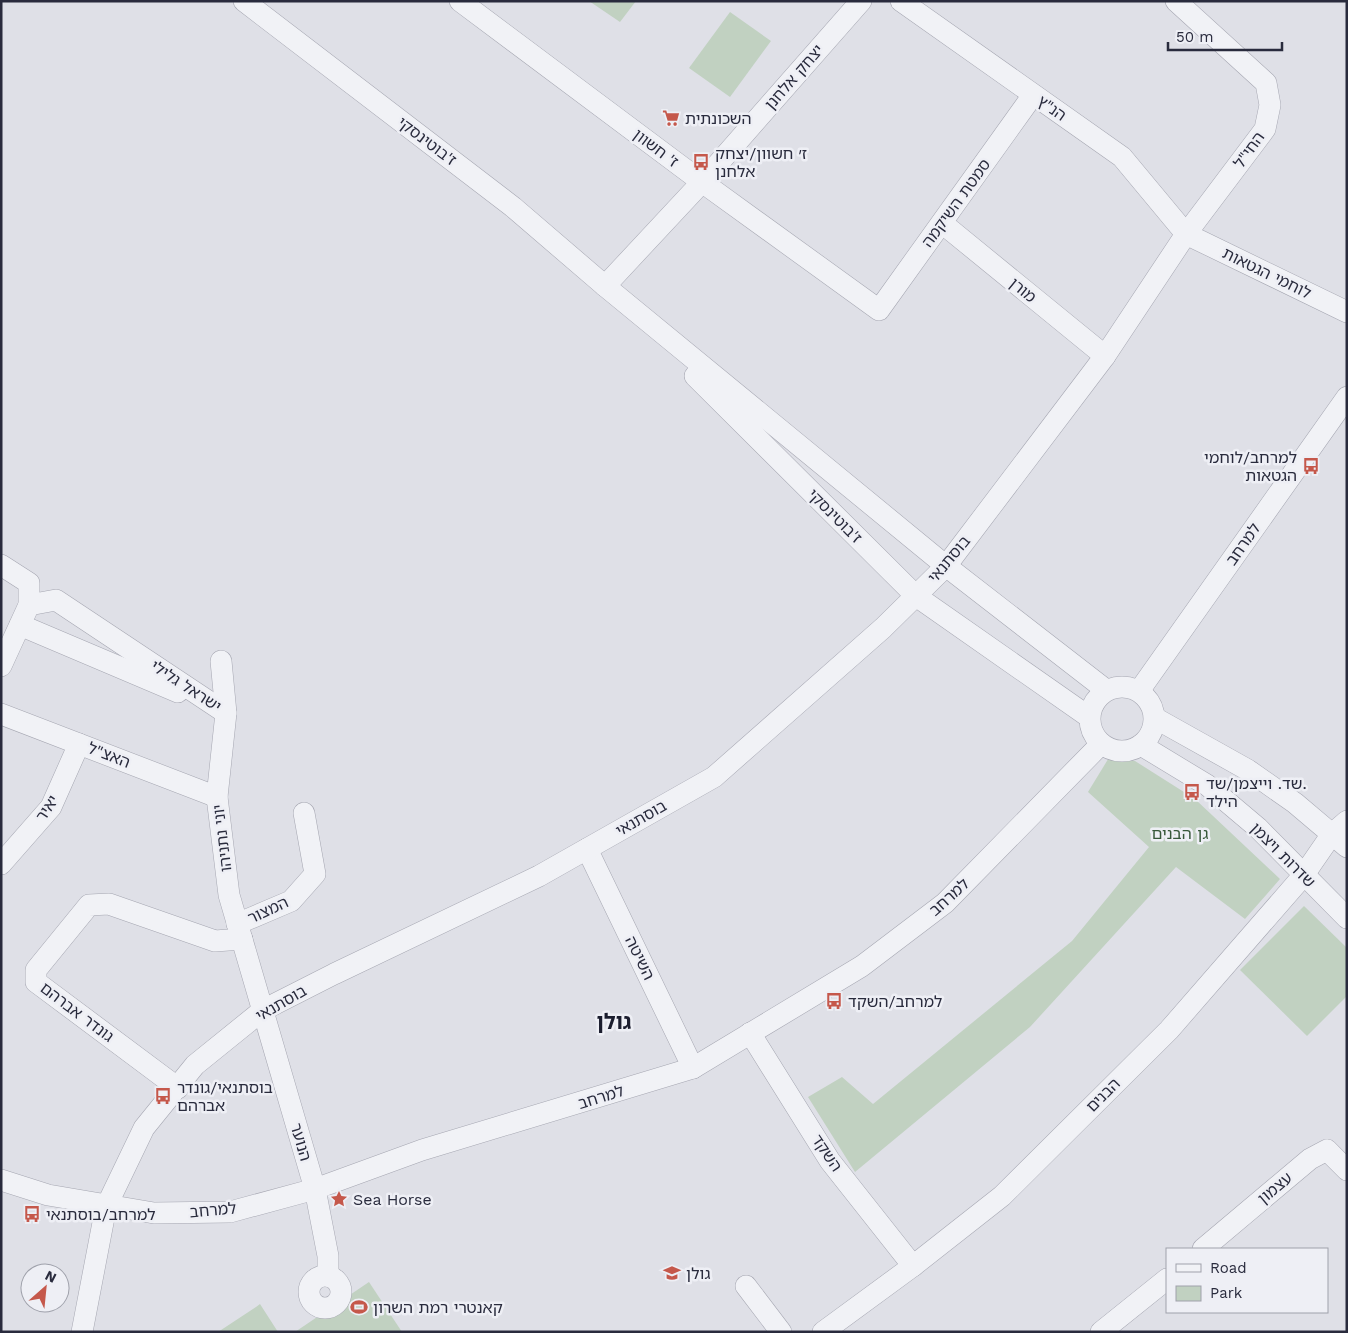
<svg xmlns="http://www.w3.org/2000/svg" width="1348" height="1333" font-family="'Work Sans','Noto Sans Hebrew',sans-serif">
	<rect width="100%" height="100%" fill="#dfe0e7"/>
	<!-- green -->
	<g fill="#c1d1c1">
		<path d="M 589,1 L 636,1 L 620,22 Z"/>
		<path d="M 730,12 L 771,41 L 730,97 L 689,68 Z"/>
		<path d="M 1110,756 L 1135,761 L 1195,799 L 1280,879 L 1245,919 L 1176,867 L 1030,1027 L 855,1172 L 808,1097 L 842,1077 L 873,1104 L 1072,941 L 1149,847 L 1088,792 Z"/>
		<path d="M 1304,906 L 1347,948 L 1347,996 L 1307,1036 L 1240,970 Z"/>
		<path d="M 369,1282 L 402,1332 L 295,1332 Z"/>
		<path d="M 260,1304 L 278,1332 L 218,1332 L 256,1307 Z"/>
	</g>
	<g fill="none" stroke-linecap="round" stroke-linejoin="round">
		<!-- minor casing -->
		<g stroke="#a5a6b1" stroke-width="22">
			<g id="minor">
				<path d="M 244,1 L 513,207 L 605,286 L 946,566 L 1106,690"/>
				<path d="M 460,1 L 702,182 L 879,310 L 1033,95"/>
				<path d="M 901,1 L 1122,157 L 1186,234 L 1347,312"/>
				<path d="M 942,223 L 1105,356"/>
				<path d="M 605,286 L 702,182 L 861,1"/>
				<path d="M 695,376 L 916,596 L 1089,717"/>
				<path d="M 1,565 L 29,583 L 29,605 L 1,666"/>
				<path d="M 29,605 L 56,600 L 226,713"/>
				<path d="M 20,625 L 178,692"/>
				<path d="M 221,661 L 226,713 L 217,797 L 229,895 L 315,1189 L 328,1256 L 328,1276"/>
				<circle cx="1122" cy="719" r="32"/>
				<path d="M 1139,691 L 1347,397"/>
				<path d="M 1,714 L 217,797"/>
				<path d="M 1155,718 L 1248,770 L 1295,803 L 1347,847"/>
				<path d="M 1141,745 L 1207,785 L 1258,828 L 1347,918"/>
				<path d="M 587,849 L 693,1068"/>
				<path d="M 1,864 L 51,807 L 79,744"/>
				<path d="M 237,924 L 291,901 L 315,874 L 304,813"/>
				<path d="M 750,1033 L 830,1161 L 913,1266"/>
				<path d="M 178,1088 L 36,982 L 36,970 L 89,905 L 109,904 L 215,941 L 242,939"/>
				<path d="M 1,1180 L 48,1195 L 154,1213 L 230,1212 L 315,1189 L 422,1150 L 693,1068 L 862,966 L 945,903 L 1101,744"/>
				<path d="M 1203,1249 L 1310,1159 L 1327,1150 L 1347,1170"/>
				<circle cx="325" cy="1292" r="16"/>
				<path d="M 746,1286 L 781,1332"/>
				<path d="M 82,1332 L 106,1207 L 144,1128 L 195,1065 L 263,1010 L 334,974 L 539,876 L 714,777 L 883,628 L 946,566 L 1105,356 L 1186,234 L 1265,129 L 1270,105 L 1266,83 L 1176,1"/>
				<path d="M 823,1332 L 913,1266 L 1002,1196 L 1169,1030 L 1303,876 L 1332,834 L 1347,821"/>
				<path d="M 1101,1332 L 1167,1279"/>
			</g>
		</g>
		<!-- minor -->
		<use href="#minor" stroke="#f1f2f6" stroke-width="21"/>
	</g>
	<!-- icons -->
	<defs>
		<g id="supermarket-bare" transform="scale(1.35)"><path d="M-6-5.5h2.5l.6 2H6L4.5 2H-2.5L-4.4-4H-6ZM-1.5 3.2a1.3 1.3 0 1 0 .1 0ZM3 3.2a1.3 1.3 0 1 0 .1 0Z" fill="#c5584b" stroke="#eeeff5" stroke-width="2.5" paint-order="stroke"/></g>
		<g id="bus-bare" transform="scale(1.35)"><path d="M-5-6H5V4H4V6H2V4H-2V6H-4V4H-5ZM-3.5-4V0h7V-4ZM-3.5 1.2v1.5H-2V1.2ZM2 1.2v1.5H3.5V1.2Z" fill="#c5584b" stroke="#eeeff5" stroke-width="2.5" paint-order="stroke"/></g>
		<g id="sight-bare" transform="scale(1.35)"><path d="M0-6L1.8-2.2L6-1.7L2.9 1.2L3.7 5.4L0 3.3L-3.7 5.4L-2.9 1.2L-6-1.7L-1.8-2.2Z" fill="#c5584b" stroke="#eeeff5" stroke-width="2.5" paint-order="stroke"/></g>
		<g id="school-bare" transform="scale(1.35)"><path d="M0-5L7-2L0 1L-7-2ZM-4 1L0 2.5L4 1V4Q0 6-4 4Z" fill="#c5584b" stroke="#eeeff5" stroke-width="2.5" paint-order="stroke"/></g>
		<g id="stadium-bare" transform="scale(1.35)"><path d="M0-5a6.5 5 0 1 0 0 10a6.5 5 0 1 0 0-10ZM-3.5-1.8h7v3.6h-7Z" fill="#c5584b" stroke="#eeeff5" stroke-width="2.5" paint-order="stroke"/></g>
	</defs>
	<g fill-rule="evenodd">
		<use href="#supermarket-bare" x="671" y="118"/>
		<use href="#bus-bare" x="701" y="162"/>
		<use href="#bus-bare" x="1311" y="466"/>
		<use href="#bus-bare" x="1192" y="792"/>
		<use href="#bus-bare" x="834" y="1001"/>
		<use href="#bus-bare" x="163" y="1096"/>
		<use href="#sight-bare" x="339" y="1199"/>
		<use href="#bus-bare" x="32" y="1214"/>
		<use href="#school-bare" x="672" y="1273"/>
		<use href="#stadium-bare" x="359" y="1307"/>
	</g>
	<g text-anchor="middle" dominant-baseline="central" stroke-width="5" stroke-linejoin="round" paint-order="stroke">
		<!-- street labels -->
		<g font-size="16" fill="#292b3d" stroke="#eeeff5">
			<text transform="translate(794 77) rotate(-49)">יצחק אלחנן</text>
			<text transform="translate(1052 108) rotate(35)">הנ"ץ</text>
			<text transform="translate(427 141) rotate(37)">ז'בוטינסקי</text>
			<text transform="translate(656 148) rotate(37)">ז' חשוון</text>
			<text transform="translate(1249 150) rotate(-54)">החי"ל</text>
			<text transform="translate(956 203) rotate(-54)">סמטת השיקמה</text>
			<text transform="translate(1267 273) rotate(26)">לוחמי הגטאות</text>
			<text transform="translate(1023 290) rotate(39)">מורן</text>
			<text transform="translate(835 516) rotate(45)">ז'בוטינסקי</text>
			<text transform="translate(1243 544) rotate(-55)">למרחב</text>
			<text transform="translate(949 559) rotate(-50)">בוסתנאי</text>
			<text transform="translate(186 686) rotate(33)">ישראל גלילי</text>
			<text transform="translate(109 755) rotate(21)">האצ"ל</text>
			<text transform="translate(47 808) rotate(-56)">יאיר</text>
			<text transform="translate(641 818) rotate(-30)">בוסתנאי</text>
			<text transform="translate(222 838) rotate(-97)">יוני נתניהו</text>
			<text transform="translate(1283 855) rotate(45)">שדרות ויצמן</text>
			<text transform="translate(949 897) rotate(-42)">למרחב</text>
			<text transform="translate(268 910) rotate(-25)">המצור</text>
			<text transform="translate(640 958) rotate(64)">השיטה</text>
			<text transform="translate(281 1003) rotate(-30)">בוסתנאי</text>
			<text transform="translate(77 1012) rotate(37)">גונדר אברהם</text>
			<text transform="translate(1103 1095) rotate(-45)">הבנים</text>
			<text transform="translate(601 1097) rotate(-17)">למרחב</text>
			<text transform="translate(301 1142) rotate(74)">הנוער</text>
			<text transform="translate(827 1153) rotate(56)">השקד</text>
			<text transform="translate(1275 1188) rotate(-40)">עצמון</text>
			<text transform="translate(213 1210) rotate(-5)">למרחב</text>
		</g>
		<!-- poi labels -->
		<g font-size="16" fill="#292b3d" stroke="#eeeff5" text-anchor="start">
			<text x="685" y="118">השכונתית</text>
			<text x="715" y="153">ז׳ חשוון/יצחק<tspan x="715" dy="18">אלחנן</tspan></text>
			<text x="1297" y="457" text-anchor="end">למרחב/לוחמי<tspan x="1297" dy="18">הגטאות</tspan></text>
			<text x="1206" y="783">שד. וייצמן/שד.<tspan x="1206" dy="18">הילד</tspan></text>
			<text x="848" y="1001">למרחב/השקד</text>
			<text x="177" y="1087">בוסתנאי/גונדר<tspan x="177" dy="18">אברהם</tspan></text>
			<text x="353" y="1199">Sea Horse</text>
			<text x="46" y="1214">למרחב/בוסתנאי</text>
			<text x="686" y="1273">גולן</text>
			<text x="373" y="1307">קאנטרי רמת השרון</text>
		</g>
		<!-- park labels -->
		<g font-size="16" fill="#375839" stroke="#eeeff5">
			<text x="1180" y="833">גן הבנים</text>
		</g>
		<!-- district labels -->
		<g font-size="21" font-weight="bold" fill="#1b1d2e" stroke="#eeeff5">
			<text x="614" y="1021">גולן</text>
		</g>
	</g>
	<!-- border -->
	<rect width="1348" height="1333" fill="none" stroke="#292b3d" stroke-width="5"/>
	<!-- legend -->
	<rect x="1166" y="1248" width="162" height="65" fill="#eeeff5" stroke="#9fa1ab"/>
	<rect x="1176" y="1264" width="25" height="8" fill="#f1f2f6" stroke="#9fa1ab"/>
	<text x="1210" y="1273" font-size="15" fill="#292b3d">Road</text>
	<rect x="1176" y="1286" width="25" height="15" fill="#c1d1c1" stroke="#9fa1ab"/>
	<text x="1210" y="1298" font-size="15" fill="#292b3d">Park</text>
	<!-- north arrow -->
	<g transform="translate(45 1288) rotate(27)"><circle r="24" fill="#eeeff5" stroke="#9fa1ab"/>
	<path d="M0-4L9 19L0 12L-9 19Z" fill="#c5584b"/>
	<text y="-8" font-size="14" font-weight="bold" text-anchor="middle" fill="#292b3d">N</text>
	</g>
	<!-- scale -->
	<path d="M1168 42v8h114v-8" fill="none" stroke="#292b3d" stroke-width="2.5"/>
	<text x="1176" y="42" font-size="15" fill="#292b3d" stroke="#eeeff5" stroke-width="4" paint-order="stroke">50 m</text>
</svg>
